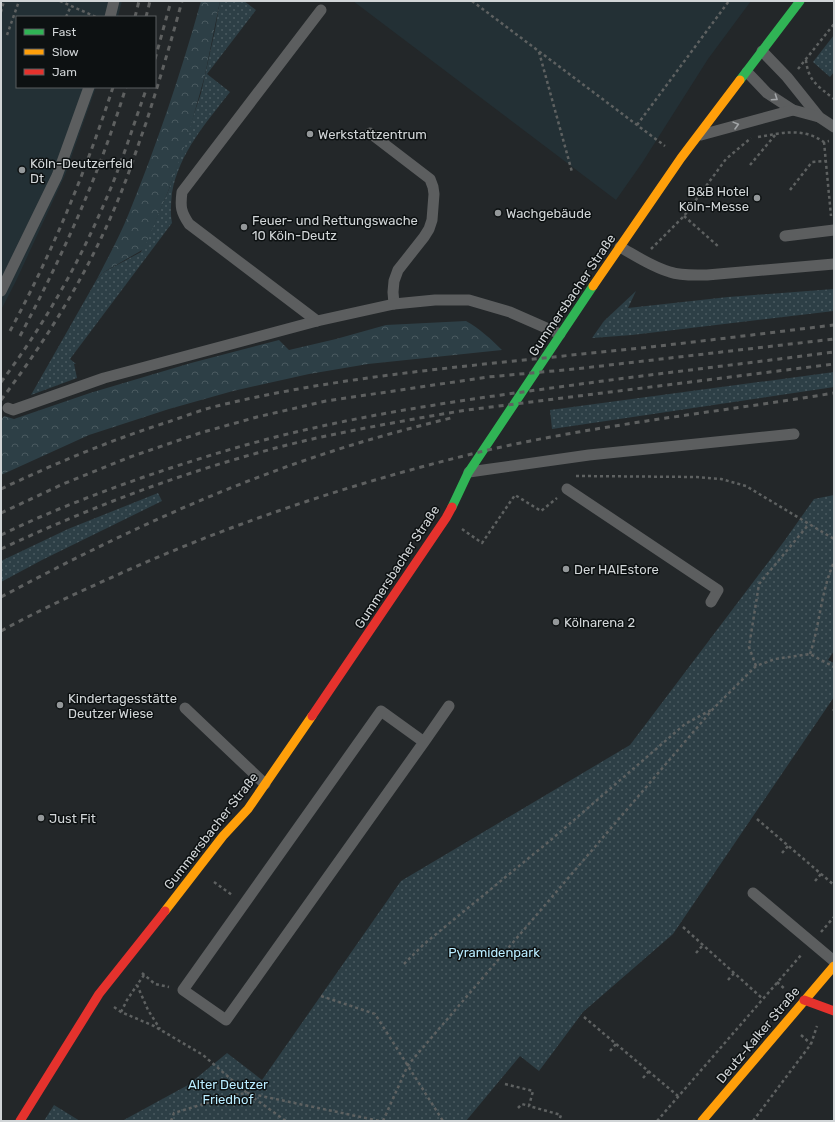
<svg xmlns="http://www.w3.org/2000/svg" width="835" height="1122" font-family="Rubik,sans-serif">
	<defs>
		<pattern id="grass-dots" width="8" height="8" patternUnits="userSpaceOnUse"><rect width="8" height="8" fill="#2d3f46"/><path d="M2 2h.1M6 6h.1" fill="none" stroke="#4a5a60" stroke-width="1.8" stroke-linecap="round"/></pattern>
		<pattern id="forest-crowns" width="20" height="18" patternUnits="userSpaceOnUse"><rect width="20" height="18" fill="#2d3f46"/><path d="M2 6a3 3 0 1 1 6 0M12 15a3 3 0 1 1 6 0" fill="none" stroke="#4a5a60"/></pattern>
	</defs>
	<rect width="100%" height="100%" fill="#232729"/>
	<!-- built -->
	<g fill="#233035">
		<path d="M 1,1 L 122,1 L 118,17 L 17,17 L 17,87 L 96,87 L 65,175 L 16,281 L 1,310 Z"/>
		<path d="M 353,1 L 751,1 L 708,59 L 642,163 L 616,200 Z"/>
	</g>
	<!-- grass -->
	<g fill="url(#grass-dots)">
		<path d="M 220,1 L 244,1 L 256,10 L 207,74 L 230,92 C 206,123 179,153 172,193 C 171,203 170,213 172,223 L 70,359 L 76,364 L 74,364 L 77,378 L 31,395 L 97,279 L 104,272 L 141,252 L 154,224 L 169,189 L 201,93 L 215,30 Z"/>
		<path d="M 834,35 L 834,72 L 830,77 L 813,62 Z"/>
		<path d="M 834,289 L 834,311 L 632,335 L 592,338 L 604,321 L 636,291 L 628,308 L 728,297 Z"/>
		<path d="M 834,372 L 834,387 L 552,429 L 550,410 Z"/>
		<path d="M 158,493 L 162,501 L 42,560 L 1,582 L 1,561 L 68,529 Z"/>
		<path d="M 834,495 L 834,651 L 828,660 L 834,663 L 834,697 L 673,934 L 583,1012 L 539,1071 L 520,1056 L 466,1121 L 122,1121 L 188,1085 L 227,1053 L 262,1080 L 401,881 L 630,745 L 785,540 L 814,499 Z"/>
		<path d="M 54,1105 L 80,1121 L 44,1121 Z"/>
	</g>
	<!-- forest -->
	<g fill="url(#forest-crowns)">
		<path d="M 201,1 L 220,1 L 205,75 L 188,136 L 169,189 L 144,249 L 104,272 L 97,279 C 108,257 120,236 129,213 C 157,144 181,73 201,1 Z"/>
		<path d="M 466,321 C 480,329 491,339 502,350 L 368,364 L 309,374 L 233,391 L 169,409 L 89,435 L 1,475 L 1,420 L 4,416 L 14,419 L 90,393 L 191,363 L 279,340 L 289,350 L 336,339 L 386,325 Z"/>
	</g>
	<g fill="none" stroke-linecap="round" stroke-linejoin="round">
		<!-- path -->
		<g stroke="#5e6161" stroke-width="2.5" stroke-dasharray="3 3" stroke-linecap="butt">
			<path d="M 60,1 L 96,17"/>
			<path d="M 472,1 L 665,146"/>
			<path d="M 1,12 L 4,1"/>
			<path d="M 66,17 L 71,6"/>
			<path d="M 7,35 L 19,1"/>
			<path d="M 539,52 L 572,172"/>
			<path d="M 806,60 C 808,81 818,86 834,99"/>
			<path d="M 798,69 L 834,24"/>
			<path d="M 637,125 L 729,1"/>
			<path d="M 758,137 C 782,133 802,127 824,142 L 829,141"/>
			<path d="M 824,142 L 831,216"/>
			<path d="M 750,165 L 776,134"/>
			<path d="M 790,190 L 812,162 L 825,161"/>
			<path d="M 684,216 L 719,247"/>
			<path d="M 651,249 L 684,216 L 726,159 L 751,138"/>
			<path d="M 576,476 L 697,477 L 721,479 L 746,486 L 834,539"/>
			<path d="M 462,529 L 482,543 L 515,495 L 541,511 L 557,498"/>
			<path d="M 810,654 C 820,624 821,591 834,562"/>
			<path d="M 756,666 L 749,647 L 759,584 L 809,524"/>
			<path d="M 833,709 L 834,710"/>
			<path d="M 757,819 L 834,885"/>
			<path d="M 782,853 L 788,846"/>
			<path d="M 815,881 L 821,874"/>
			<path d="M 214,882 L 232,895"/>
			<path d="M 683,927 L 763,999"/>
			<path d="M 821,932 L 834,917"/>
			<path d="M 696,953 L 703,945"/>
			<path d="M 404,964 L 424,944 L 552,839 L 685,724 L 711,710"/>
			<path d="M 142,973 L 155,984 L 169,987"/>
			<path d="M 144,975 L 137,985 L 148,1010 L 160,1029"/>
			<path d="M 728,980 L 734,973"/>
			<path d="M 777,982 L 786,990"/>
			<path d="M 321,996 L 375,1014 L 443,1121"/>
			<path d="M 114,1007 L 121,1012 L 154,1026 L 203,1055 L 247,1093 L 286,1121"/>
			<path d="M 121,1012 L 127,1000 L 137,985"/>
			<path d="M 584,1017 L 678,1096"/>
			<path d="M 801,1035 L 811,1044"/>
			<path d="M 610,1051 L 616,1044"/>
			<path d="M 643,1078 L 649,1071"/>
			<path d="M 505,1084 L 533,1091 L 529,1106 L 561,1115 L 559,1121"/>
			<path d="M 518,1108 L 522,1104 L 529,1106"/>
			<path d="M 171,1121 L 174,1113 L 233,1095 L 247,1093 L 380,1121"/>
			<path d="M 383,1121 L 408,1065 L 713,709 L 756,666 L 775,659 L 810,654 L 834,667"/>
			<path d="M 657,1121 L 802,954"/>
			<path d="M 753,1121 L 811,1044 L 817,1026"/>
		</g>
		<!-- lane -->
		<g stroke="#5c5e5f" stroke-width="11">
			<path d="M 110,17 L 114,1"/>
			<path d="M 762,51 L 787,77 L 819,117 L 834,127"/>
			<path d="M 747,72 L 767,93 L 793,110 L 819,117"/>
			<path d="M 370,133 L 430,179 L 433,187 L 434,194 L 432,220 L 429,229 L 424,237 L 398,270 L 394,281 L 393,292 L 394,304"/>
			<path d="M 701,135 L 793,110"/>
			<path d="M 785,236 L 834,230"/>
			<path d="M 620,247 C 636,256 652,267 670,272 C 681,276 695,275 707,275 L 834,264"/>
			<path d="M 1,291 L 57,176 L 89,87"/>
			<path d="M 317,321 L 189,224 C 181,212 180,207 182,192 L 321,10"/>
			<path d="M 8,408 L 13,410 L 104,378 L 317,321 L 394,304 L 435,300 L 469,300 L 510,312 L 560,334"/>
			<path d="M 469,472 L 589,455 L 794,434"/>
			<path d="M 567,489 L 718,590 L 711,602"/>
			<path d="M 185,708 L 265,784"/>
			<path d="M 424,742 L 381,711 L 183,990 L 226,1020 L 424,742 L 449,706"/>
			<path d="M 753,893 L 834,961"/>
		</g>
		<!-- fast -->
		<g stroke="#30b455" stroke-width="9">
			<path d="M 740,80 L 800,1"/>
			<path d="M 452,507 L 468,473 L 593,286"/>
		</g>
		<!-- slow -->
		<g stroke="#ff9f0a" stroke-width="9">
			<path d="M 593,286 L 681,158 L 740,80"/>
			<path d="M 165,911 L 223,836 L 248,809 L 312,716"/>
			<path d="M 702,1121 L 834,966"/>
		</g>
		<!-- jam -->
		<g stroke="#e5322d" stroke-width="9">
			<path d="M 312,716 L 446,518 L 452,507"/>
			<path d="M 804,1000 L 834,1011"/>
			<path d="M 20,1121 L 99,994 L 165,911"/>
		</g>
		<!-- rail -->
		<g stroke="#5e6060" stroke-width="3" stroke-dasharray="5 5" stroke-linecap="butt">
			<path d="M 135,17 L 139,1"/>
			<path d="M 146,17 L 150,1"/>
			<path d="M 155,59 L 171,1"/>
			<path d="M 10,331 C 52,253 86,171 113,87"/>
			<path d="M 20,336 C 63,255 99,175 126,87"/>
			<path d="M 1,382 C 42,328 77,267 104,204 C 121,166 133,126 147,87"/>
			<path d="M 1,400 C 48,338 89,271 118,200 C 129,174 137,148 146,123 C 159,82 171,42 182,1"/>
			<path d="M 1,489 C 56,463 111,440 168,422 C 183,417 198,411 213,407 C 334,377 459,367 582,354 C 666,346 750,335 834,325"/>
			<path d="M 1,513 L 63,484 L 130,457 L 200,433 L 257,417 L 326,401 L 488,377 L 575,369 L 834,339"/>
			<path d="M 1,535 C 46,513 93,495 141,478 C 199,458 258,440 318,427 C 412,406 508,394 603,381 C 680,371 757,362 834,352"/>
			<path d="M 1,549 C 104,501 210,462 321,437 C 369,427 418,418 467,410 L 834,364"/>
			<path d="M 1,597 C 108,540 217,488 333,451 C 373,438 414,427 455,417"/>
			<path d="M 1,631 C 45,607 90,587 135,567 C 249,517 367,479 488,450 C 602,424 719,412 834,393"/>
		</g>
	</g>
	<!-- one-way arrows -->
	<defs><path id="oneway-chevron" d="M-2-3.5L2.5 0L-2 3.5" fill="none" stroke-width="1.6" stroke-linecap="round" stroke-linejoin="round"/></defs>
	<g stroke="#a2a5a7">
		<use href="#oneway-chevron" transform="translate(775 98) rotate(34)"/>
		<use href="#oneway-chevron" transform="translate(736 125) rotate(-15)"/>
	</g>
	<!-- markers -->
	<g fill="#94989a" stroke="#0d1112" stroke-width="1.5">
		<circle cx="310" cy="134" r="4"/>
		<circle cx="22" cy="170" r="4"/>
		<circle cx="757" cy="198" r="4"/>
		<circle cx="498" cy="213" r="4"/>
		<circle cx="244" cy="227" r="4"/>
		<circle cx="566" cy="569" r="4"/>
		<circle cx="556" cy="622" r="4"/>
		<circle cx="60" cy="705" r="4"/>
		<circle cx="41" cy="818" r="4"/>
	</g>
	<g text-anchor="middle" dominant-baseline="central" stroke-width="3" stroke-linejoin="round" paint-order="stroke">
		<!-- poi labels -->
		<g font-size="13" fill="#d1d5d7" stroke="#0d1112" text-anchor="start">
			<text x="318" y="134">Werkstattzentrum</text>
			<text x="30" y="163">Köln-Deutzerfeld<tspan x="30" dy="15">Dt</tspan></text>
			<text x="749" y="191" text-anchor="end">B&amp;B Hotel<tspan x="749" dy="15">Köln-Messe</tspan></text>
			<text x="506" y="213">Wachgebäude</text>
			<text x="252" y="220">Feuer- und Rettungswache<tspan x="252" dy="15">10 Köln-Deutz</tspan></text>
			<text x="574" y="569">Der HAIEstore</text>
			<text x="564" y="622">Kölnarena 2</text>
			<text x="68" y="698">Kindertagesstätte<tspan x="68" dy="15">Deutzer Wiese</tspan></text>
			<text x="49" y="818">Just Fit</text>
		</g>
		<!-- street labels -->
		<g font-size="13" fill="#d1d5d7" stroke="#0d1112">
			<text transform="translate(572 295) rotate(-56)">Gummersbacher Straße</text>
			<text transform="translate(397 567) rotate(-57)">Gummersbacher Straße</text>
			<text transform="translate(211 831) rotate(-52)">Gummersbacher Straße</text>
			<text transform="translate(758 1035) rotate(-50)">Deutz-Kalker Straße</text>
		</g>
		<!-- park labels -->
		<g font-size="13" fill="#b9ecff" stroke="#0d1112">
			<text x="494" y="952">Pyramidenpark</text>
			<text x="228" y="1084">Alter Deutzer<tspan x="228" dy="15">Friedhof</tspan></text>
		</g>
	</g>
	<!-- border -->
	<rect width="835" height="1122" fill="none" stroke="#d1d5d7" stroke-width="4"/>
	<!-- legend -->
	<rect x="16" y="16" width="140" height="72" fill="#0d1112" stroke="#5b5f61"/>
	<rect x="24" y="29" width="20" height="6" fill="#30b455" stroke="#5b5f61"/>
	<text x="52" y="36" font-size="12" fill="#d1d5d7">Fast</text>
	<rect x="24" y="49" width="20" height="6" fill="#ff9f0a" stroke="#5b5f61"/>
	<text x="52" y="56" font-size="12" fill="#d1d5d7">Slow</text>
	<rect x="24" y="69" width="20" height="6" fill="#e5322d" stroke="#5b5f61"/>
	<text x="52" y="76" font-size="12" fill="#d1d5d7">Jam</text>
</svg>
